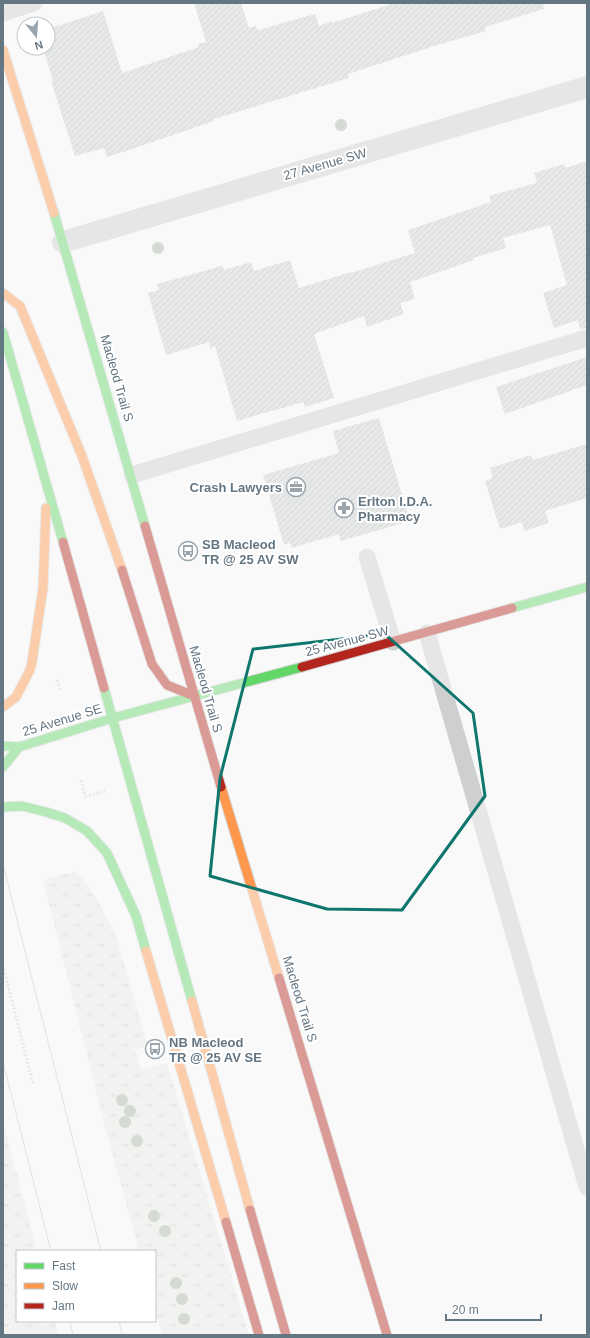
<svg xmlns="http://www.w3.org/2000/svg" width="590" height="1338" font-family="Arial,sans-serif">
	<defs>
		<pattern id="grass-tufts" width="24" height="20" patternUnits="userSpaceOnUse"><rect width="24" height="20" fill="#e8ebe6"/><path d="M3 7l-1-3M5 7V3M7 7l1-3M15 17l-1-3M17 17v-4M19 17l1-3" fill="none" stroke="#c0c3c0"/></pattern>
		<pattern id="building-hatch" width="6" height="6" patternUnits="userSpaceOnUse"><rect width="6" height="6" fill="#d0d2d3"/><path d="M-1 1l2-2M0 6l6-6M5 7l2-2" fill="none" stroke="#acafb1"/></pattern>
	</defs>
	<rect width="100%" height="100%" fill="#f9f9f9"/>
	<!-- grass -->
	<g fill="url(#grass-tufts)">
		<path d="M 76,871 L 95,895 L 115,933 L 148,1046 L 135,1050 L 141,1070 L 167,1063 L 249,1335 L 162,1335 L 155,1311 L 155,1251 L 139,1251 L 105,1127 L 43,880 Z"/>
		<path d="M 3,1121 L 37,1251 L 17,1251 L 17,1321 L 55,1321 L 58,1335 L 3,1335 Z"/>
	</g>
	<!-- building -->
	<g fill="url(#building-hatch)">
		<path d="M 194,3 L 241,3 L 249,28 L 256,26 L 258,30 L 315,14 L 319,26 L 332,21 L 332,23 L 395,3 L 543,3 L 544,9 L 485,27 L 486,31 L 437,45 L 348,74 L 349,78 L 214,119 L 214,121 L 135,148 L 107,157 L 104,148 L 75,156 L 51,81 L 53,81 L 43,48 L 48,48 L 48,29 L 103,11 L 122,73 L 199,47 L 198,44 L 206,42 Z"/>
		<path d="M 587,161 L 587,328 L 580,329 L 578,320 L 554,328 L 543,293 L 567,285 L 550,225 L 503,238 L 506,248 L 473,258 L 474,260 L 410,282 L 415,299 L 400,303 L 404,314 L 367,327 L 364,316 L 314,334 L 334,398 L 305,407 L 303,402 L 237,421 L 215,346 L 210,348 L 209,342 L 166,355 L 148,293 L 159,290 L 157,284 L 222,266 L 224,270 L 251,262 L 254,271 L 290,260 L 299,288 L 351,272 L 351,273 L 415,253 L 408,230 L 491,202 L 489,196 L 537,183 L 534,173 L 564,164 L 565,168 Z"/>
		<path d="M 587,357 L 587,385 L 505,414 L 496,387 Z"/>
		<path d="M 379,418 L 410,521 L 341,541 L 339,534 L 292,548 L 290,543 L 284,545 L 263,475 L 339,453 L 333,431 Z"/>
		<path d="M 587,444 L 587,498 L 545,511 L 549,523 L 524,531 L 522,522 L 500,529 L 485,481 L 493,478 L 490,468 L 531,455 L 533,460 Z"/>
	</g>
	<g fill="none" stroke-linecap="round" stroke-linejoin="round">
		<!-- fast casing -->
		<g stroke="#d5d6d7" stroke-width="11">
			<g id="fast">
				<path d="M 54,213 L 145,526"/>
				<path d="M 3,332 L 63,542"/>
				<path d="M 512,608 L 587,587"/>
				<path d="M 104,688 L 192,1001"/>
				<path d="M 3,746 L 19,747 L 113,718 L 302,667"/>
				<path d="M 3,767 L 19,747"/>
				<path d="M 3,807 L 22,806 L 46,812 L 65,818 L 87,831 L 107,853 L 136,916 L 146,951"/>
			</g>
		</g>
		<!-- slow casing -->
		<g stroke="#d5d6d7" stroke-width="11">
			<g id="slow">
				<path d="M 3,50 L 54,213"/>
				<path d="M 3,293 L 20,306 L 82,456 L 122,570"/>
				<path d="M 3,707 L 16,697 L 30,670 L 32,662 L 43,588 L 46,508"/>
				<path d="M 221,787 L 279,978"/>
				<path d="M 146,951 L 226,1222"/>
				<path d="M 192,1001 L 250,1210"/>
			</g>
		</g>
		<!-- jam casing -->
		<g stroke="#d5d6d7" stroke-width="11">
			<g id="jam">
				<path d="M 145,526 L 221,787"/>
				<path d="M 63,542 L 104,688"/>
				<path d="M 122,570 L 152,664 L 167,685 L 194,696"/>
				<path d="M 302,667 L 512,608"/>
				<path d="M 279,978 L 387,1335"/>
				<path d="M 250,1210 L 286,1335"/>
				<path d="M 226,1222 L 259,1335"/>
			</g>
		</g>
		<!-- path -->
		<g stroke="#cbcccd" stroke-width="2.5" stroke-dasharray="2 2" stroke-linecap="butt">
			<path d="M 57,680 L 60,691"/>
			<path d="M 81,780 L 85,796"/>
			<path d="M 85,797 L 105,791"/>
			<path d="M 3,965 L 33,1084"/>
		</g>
		<!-- lane -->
		<g stroke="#cecfd0" stroke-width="17">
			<path d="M 3,13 L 34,3"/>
			<path d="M 132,475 L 587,338"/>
			<path d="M 367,557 L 393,642"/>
			<path d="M 427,633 L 587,1187"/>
		</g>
		<!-- street -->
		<path stroke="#cecfd0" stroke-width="22" d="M 63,242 L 587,87"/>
		<!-- fast -->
		<use href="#fast" stroke="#63d668" stroke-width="9"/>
		<!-- slow -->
		<use href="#slow" stroke="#ff974d" stroke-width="9"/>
		<!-- jam -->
		<use href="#jam" stroke="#b3261e" stroke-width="9"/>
		<!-- tram -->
		<g stroke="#c3c5c6" stroke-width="1">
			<path d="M 3,864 L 101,1251"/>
			<path d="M 3,1062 L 51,1251"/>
			<path d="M 70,1321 L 73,1335"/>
			<path d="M 119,1321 L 122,1335"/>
		</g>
	</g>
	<!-- trees -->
	<g fill="#a9b3a7">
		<circle cx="341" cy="125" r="6"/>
		<circle cx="158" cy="248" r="6"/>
		<circle cx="122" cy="1100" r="6"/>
		<circle cx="130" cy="1111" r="6"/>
		<circle cx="125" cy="1122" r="6"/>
		<circle cx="137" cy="1141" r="6"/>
		<circle cx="154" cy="1216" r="6"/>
		<circle cx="165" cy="1231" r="6"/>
		<circle cx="176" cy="1283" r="6"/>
		<circle cx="182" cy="1299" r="6"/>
		<circle cx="184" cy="1319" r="6"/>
	</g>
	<!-- marked area -->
	<path d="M0 0H590V1338H0ZM 385,634 L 473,713 L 485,796 L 402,910 L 327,909 L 210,876 L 220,778 L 253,649 Z" fill="#f9f9f9" fill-opacity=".55" fill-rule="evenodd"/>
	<path fill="none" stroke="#0f766e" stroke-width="3" stroke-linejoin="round" d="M 385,634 L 473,713 L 485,796 L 402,910 L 327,909 L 210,876 L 220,778 L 253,649 Z"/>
	<!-- icons -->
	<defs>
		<g id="office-ring" transform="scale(1)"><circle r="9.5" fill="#fff" stroke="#99a4ac" stroke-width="1.5"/><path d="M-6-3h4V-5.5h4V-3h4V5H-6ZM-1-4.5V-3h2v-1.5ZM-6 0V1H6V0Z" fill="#99a4ac"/></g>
		<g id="pharmacy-ring" transform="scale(1)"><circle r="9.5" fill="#fff" stroke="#99a4ac" stroke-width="1.5"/><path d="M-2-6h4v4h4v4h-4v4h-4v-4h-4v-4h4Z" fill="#99a4ac"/></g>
		<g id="bus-ring" transform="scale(1)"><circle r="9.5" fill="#fff" stroke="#99a4ac" stroke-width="1.5"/><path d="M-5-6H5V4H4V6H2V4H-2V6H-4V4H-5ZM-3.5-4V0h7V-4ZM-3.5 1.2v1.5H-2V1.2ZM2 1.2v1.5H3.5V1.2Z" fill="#99a4ac"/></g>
	</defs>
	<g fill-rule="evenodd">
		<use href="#office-ring" x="296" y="487"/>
		<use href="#pharmacy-ring" x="344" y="508"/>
		<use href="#bus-ring" x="188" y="551"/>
		<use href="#bus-ring" x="155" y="1049"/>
	</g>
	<g text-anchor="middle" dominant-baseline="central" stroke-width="4" stroke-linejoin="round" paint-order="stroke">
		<!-- street labels -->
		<g font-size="13" fill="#657683" stroke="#fff">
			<text transform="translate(325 164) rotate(-16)">27 Avenue SW</text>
			<text transform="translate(117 378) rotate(74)">Macleod Trail S</text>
			<text transform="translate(347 641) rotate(-15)">25 Avenue SW</text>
			<text transform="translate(206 689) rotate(74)">Macleod Trail S</text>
			<text transform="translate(62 720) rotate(-17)">25 Avenue SE</text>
			<text transform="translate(300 999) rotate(73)">Macleod Trail S</text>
		</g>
		<!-- poi labels -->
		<g font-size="13" font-weight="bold" fill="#657683" stroke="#fff" text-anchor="start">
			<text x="282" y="487" text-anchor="end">Crash Lawyers</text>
			<text x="358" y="501">Erlton I.D.A.<tspan x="358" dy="15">Pharmacy</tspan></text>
			<text x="202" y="544">SB Macleod<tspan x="202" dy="15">TR @ 25 AV SW</tspan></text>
			<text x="169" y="1042">NB Macleod<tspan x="169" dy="15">TR @ 25 AV SE</tspan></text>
		</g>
	</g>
	<!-- border -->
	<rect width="590" height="1338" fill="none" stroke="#657683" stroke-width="8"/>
	<!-- legend -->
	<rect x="16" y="1250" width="140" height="72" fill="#ffffff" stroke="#c1c8cd"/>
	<rect x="24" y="1263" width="20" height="6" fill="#63d668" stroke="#c1c8cd"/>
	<text x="52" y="1270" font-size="12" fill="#657683">Fast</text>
	<rect x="24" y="1283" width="20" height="6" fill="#ff974d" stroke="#c1c8cd"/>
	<text x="52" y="1290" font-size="12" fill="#657683">Slow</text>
	<rect x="24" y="1303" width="20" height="6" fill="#b3261e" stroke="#c1c8cd"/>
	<text x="52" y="1310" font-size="12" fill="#657683">Jam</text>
	<!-- north arrow -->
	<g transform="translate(36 36) rotate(163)"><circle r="19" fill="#ffffff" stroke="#c1c8cd"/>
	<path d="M0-3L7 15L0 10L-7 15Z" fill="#99a4ac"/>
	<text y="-6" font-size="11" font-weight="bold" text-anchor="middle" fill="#657683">N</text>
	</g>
	<!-- scale -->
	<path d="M446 1314v6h95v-6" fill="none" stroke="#657683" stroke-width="2"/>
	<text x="452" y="1314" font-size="12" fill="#657683" stroke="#ffffff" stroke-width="3" paint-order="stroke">20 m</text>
</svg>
